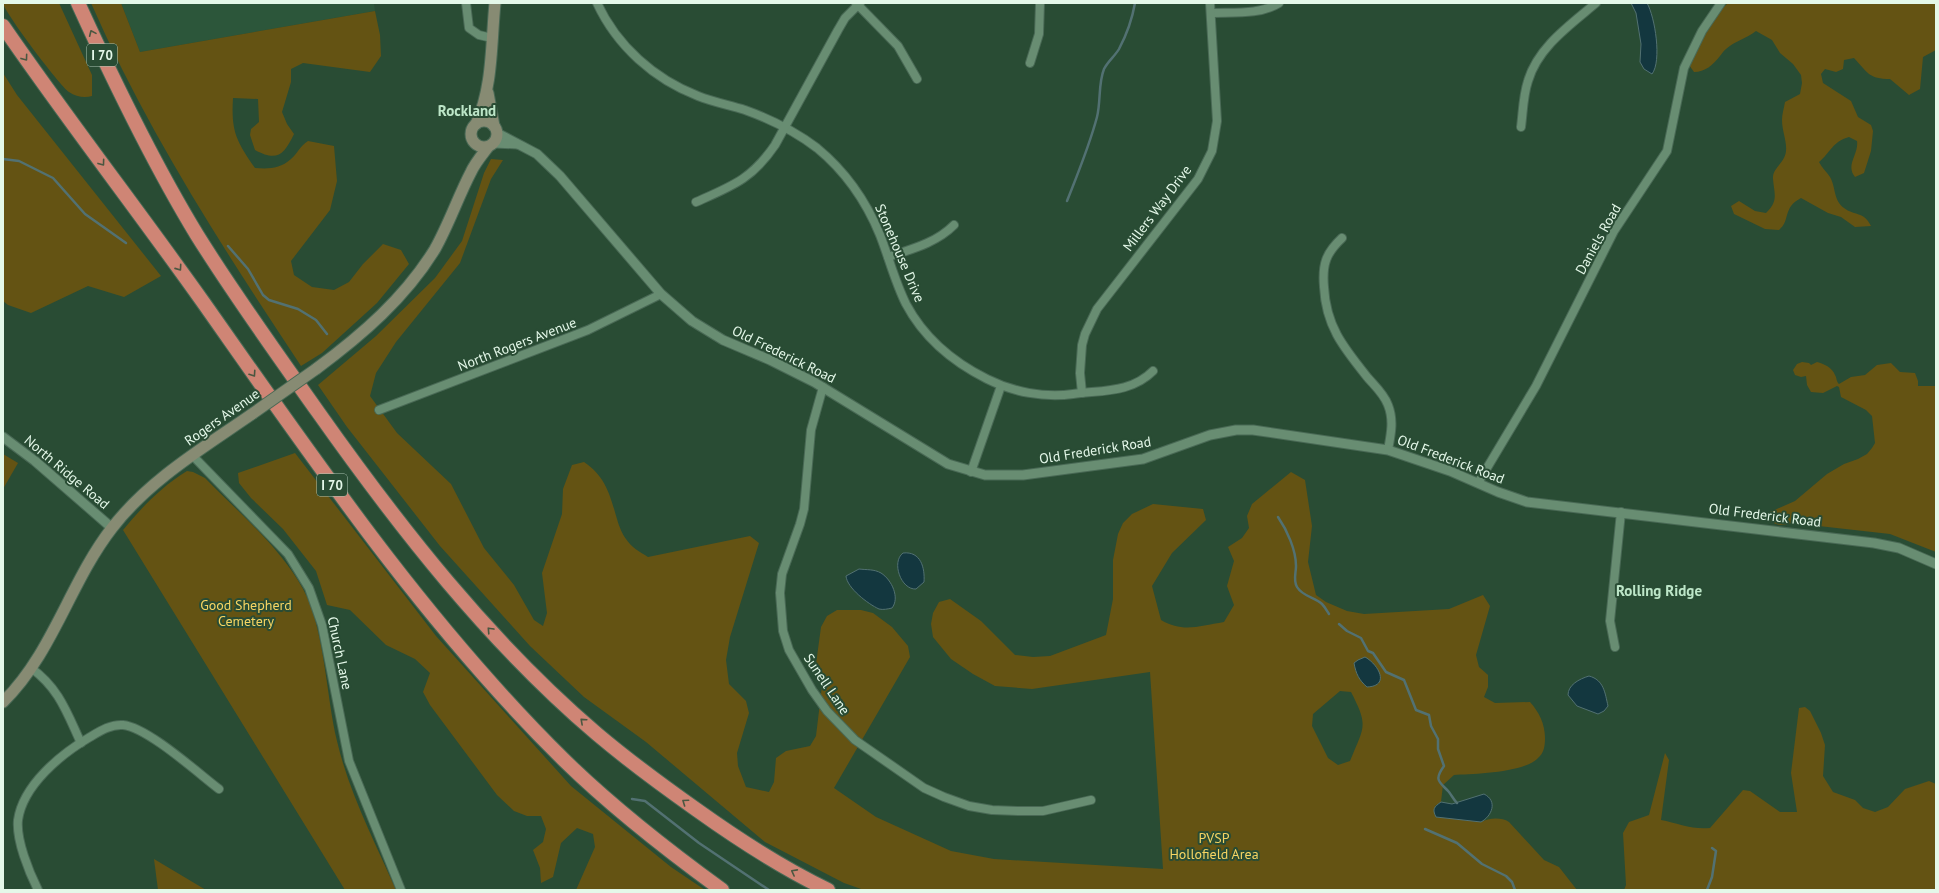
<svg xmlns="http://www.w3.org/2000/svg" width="1939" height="893" font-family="'PT Sans',sans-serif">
	<rect width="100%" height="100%" fill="#294c34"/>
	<!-- built -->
	<path fill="#2c563a" d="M 121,3 L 374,3 L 375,11 L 140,52 Z"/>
	<!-- green -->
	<g fill="#645313" fill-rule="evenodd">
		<path d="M 3,3 L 59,3 L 92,75 L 92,96 C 85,98 76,97 69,92 C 60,86 4,12 3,3 Z"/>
		<path d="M 91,3 L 121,3 L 140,52 L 375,11 L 380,35 L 381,56 L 370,72 L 303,63 L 291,69 L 291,82 L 282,112 L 287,124 L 294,134 C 284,155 277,162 255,150 L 250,135 L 251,129 L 259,122 L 258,99 L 233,98 C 231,131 236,141 255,168 C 268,169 280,169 291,159 C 298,153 299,147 308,141 L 334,146 L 337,181 L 330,210 L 291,261 L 294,275 L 312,287 L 334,290 L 349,282 L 363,264 L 383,244 L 401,250 L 409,264 L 377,303 L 322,353 L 301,366 C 224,250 147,131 91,3 Z"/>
		<path d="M 1728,3 L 1936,3 L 1936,50 L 1923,57 L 1920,89 L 1909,95 L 1890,79 C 1869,79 1868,73 1854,58 L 1844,60 L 1843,69 L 1836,72 L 1825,69 L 1821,74 L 1823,83 L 1851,101 L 1858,117 L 1871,125 L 1873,131 L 1871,151 L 1864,173 L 1855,177 C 1845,165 1859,154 1857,141 L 1849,137 C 1832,142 1831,152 1819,162 C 1822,168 1827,172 1830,177 C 1836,187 1833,200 1844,208 C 1854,216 1864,211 1871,226 L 1855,227 L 1841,217 L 1828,213 L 1801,198 C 1782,208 1791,220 1779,230 L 1765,229 L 1734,214 L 1731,206 L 1739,201 L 1755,211 L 1766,213 C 1779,201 1774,193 1773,179 C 1772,168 1785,163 1786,151 C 1787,141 1782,131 1782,120 C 1782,114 1784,108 1785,102 L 1800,94 L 1802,83 L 1801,75 L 1793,64 L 1780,53 L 1772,40 L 1756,31 C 1747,38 1735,41 1726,49 C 1723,51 1722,54 1720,56 C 1713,65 1705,72 1694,72 L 1689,65 C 1699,43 1710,19 1728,3 Z"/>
		<path d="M 3,73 L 17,95 L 161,276 L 124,297 L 88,286 L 31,313 L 8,305 L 3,301 Z"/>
		<path d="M 491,159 L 503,160 L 491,179 L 460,263 L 396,342 L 376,373 L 370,396 L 397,433 L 451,484 L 484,548 L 514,585 L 534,620 L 543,626 L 547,613 L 542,573 L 562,514 L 563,489 L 572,465 L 584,462 C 606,477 610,495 617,519 C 619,526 622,534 626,539 C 631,547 640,552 648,557 L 750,536 L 759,543 L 730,637 L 726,660 L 729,684 L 746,701 L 749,713 L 737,753 L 738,766 L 746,787 L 769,792 L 774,782 L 776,758 L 786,751 L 810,746 L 816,736 L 822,686 L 816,664 L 821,627 L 827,616 L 837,610 L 861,610 L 873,613 L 892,627 L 908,646 L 910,657 L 834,788 L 876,817 L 951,851 L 994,859 L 1163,869 L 1150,672 L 1032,689 L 995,686 L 973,674 L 951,659 L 933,637 L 931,624 L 933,613 L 939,602 L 950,599 L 981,621 L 1015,655 L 1033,657 L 1050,656 L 1106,635 L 1113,599 L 1113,560 L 1118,534 L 1123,523 L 1132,514 L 1153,504 L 1203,509 L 1206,520 L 1172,553 L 1152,586 L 1161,620 C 1183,633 1199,626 1224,622 L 1234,605 L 1227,586 L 1234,561 L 1228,547 L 1242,538 L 1249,528 L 1247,516 L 1252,504 L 1291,472 L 1305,480 L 1312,526 L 1308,562 L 1316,595 L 1326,602 L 1347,611 L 1364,614 L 1449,609 L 1483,595 L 1490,606 L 1476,655 L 1479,667 L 1488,675 L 1488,687 L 1484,697 L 1495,703 L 1530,702 C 1539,712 1545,724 1545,738 C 1545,746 1544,753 1538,758 C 1524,773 1473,774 1454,775 L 1443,785 L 1441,802 L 1435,806 L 1481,822 C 1489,818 1501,817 1509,822 L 1544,860 L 1559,867 L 1577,890 L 864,890 L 844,883 L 765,842 L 646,742 L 584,697 L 530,646 L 440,546 L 347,427 L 318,385 L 376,336 L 435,278 L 462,241 L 484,173 ZM 1340,691 L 1351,692 C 1369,727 1364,726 1350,761 L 1338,765 L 1328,758 L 1312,726 L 1313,714 Z"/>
		<path d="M 1802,362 L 1809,363 L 1811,365 L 1817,362 C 1824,364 1832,367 1835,375 C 1837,378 1836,381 1839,384 L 1851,377 L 1865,375 L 1877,365 L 1891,363 L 1900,372 L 1915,373 L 1918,381 L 1918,386 L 1936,386 L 1936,552 L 1890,534 L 1792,523 C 1781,526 1773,526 1766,516 L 1770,512 L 1795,501 L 1827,474 L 1844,464 L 1858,459 L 1867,454 L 1872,448 L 1875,443 L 1872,416 L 1866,410 L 1841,397 L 1839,387 L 1837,386 L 1823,393 L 1811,392 L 1807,385 L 1806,376 L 1801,377 L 1795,375 L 1793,370 L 1797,364 Z"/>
		<path d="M 295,453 L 436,636 L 571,786 L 671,867 L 705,890 L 576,890 L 595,847 L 593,834 L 577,828 L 561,843 L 553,877 L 541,883 L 540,868 L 533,850 L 543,842 L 546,829 L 541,816 L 527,816 L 514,811 L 497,795 L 430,705 L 423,692 L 430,673 L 415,659 L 386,645 L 350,610 L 327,605 L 316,571 L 283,529 L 251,498 L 239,483 L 238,473 Z"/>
		<path d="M 3,454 L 18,463 L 3,489 Z"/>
		<path d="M 187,471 L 193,472 L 205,478 C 239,513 279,546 303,589 C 325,629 326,696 337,741 C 349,793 375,842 396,890 L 345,890 L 123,530 C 142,507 161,487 187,471 Z"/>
		<path d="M 1805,707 L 1810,711 L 1821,733 L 1825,745 L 1823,776 L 1833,792 L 1855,800 L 1863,808 L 1875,812 L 1888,807 L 1905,789 L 1929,781 L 1936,784 L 1936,890 L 1624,890 L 1626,885 L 1623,833 L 1629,822 L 1649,815 L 1665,753 L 1669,760 L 1661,820 C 1677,823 1693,830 1710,828 L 1743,790 L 1750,791 L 1780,812 L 1797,812 L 1791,773 L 1799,708 Z"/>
		<path d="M 154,859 L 206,890 L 158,890 Z"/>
	</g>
	<!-- water -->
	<g fill="#13373f" stroke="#527172">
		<path d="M 1631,3 L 1647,3 C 1655,17 1662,61 1652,74 L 1644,69 L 1640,62 L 1641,44 L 1636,13 Z"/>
		<path d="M 903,553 C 921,551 925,568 924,582 L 916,589 C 901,590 891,562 903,553 Z"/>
		<path d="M 859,569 C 867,570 874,569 881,573 C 892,580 900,598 892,608 C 888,609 883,610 879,609 C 868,604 847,588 846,576 Z"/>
		<path d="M 1365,657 C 1378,664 1391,686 1367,687 C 1359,680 1356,674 1354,663 L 1358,660 Z"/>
		<path d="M 1589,676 C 1604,680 1605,693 1608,706 L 1604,711 L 1598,714 L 1577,706 L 1568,695 C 1568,685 1579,679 1589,676 Z"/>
		<path d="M 1484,794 C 1498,801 1492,816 1481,822 L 1436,817 C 1432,809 1434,807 1441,802 L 1452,804 Z"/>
	</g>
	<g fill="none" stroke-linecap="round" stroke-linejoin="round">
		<!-- stream -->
		<g stroke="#527172" stroke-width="2.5">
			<path d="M 3,159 L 19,161 L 53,178 L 85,214 L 126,243"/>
			<path d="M 1067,201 C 1078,173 1089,147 1097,117 C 1101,101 1098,84 1104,69 C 1108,61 1115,56 1119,49 C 1127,34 1132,20 1135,3"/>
			<path d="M 228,246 L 248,269 L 263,295 L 269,300 L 298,309 L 316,320 L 327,334"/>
			<path d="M 1278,517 C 1287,530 1296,550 1296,566 C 1296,573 1293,580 1297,587 C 1303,597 1315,597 1322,604 C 1325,607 1327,611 1329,614"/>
			<path d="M 1339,624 L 1347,631 L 1361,638 L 1368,651 L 1373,653 L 1386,672 L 1404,680 L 1416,710 L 1429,715 L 1431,726 L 1438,739 L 1438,749 L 1444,766 C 1433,781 1440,782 1449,792 C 1452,796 1454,800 1457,803"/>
			<path d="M 632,799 L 645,801 L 699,843 L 769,890"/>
			<path d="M 1425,829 L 1457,843 L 1482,864 L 1506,876 L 1512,882 L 1515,890"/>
			<path d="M 1707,890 L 1712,877 L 1716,851 L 1712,848"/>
		</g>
		<!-- minor casing -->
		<g stroke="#496955" stroke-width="10">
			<g id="minor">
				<path d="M 466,3 L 469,28 L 479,35 L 492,38"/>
				<path d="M 597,3 C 617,46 654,79 698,96 C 713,102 729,105 745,110 C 770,119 796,132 817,148 C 845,171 866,201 880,235 C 889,258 895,282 906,304 C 924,338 953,362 987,379 C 1013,392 1044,398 1073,394 C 1102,390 1131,393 1153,371"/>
				<path d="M 856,3 L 898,46 L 917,79"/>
				<path d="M 1211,13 C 1233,12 1260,15 1279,3"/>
				<path d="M 1030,63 L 1039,34 L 1040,3"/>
				<path d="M 1521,127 C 1523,112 1523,96 1528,81 C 1538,47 1570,25 1596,3"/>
				<path d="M 696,202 C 732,186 752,179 775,145 L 838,30 L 845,18 L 860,3"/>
				<path d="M 1342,238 C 1326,253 1322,264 1324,287 C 1326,327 1344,348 1368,378 C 1375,386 1384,394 1388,405 C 1394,420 1391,434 1388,450"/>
				<path d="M 888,257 C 912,249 936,243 954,225"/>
				<path d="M 823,387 L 811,430 L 804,509 L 800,524 L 782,574 L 780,593 L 783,631 L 789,650 L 812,690 L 827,711 L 855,740 L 924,788 L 944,797 L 969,806 L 992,810 L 1019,811 L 1043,811 L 1091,800"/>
				<path d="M 1082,393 L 1080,373 L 1082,345 L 1085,334 L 1097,309 L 1198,179 L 1212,151 L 1217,121 L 1210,3"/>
				<path d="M 379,410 L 588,330 L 661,294"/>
				<path d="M 193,456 L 288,554 L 309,588 L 322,625 L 349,761 L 401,890"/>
				<path d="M 971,472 L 1001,386"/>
				<path d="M 1478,483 L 1536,386 L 1614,231 L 1667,151 L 1684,68 L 1702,31 L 1721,3"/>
				<path d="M 1615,647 L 1610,621 L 1621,512"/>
				<path d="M 31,668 C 59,688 67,713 81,743"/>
				<path d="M 38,890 C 29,872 16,840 18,820 C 23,785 61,754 90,737 C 100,731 111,724 123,725 C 147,727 198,773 219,789"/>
			</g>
		</g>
		<!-- tertiary casing -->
		<g stroke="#496955" stroke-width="11">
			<g id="tertiary">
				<path d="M 497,133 L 537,154 L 560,176 L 661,294 L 692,321 L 723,340 L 770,360 L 814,382 L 948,464 L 985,475 L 1023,475 L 1143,459 L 1210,435 L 1236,430 L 1253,430 L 1388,450 L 1450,471 L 1498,492 L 1527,502 L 1874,543 L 1899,548 L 1936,564"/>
				<path d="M 494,143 L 517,144"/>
				<path d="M 3,437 L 35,461 L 112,528"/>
			</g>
		</g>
		<!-- secondary casing -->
		<g stroke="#496955" stroke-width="13">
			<g id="secondary">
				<path d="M 488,93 L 494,126"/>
				<circle cx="484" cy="134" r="13"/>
				<path d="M 476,124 C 493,87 491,43 495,3"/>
				<path d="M 316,369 C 362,335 405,298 435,249 C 449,224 458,197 471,172 C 475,163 482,155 488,147"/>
				<path d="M 3,702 C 53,653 70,582 112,528 C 149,480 203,448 252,414"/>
			</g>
		</g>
		<!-- motorway casing -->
		<g stroke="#496955" stroke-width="16">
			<g id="motorway">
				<path d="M 78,3 C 114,82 152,161 197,235 C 235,296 277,354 318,412 C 400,528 489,642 597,734 C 629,761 663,786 697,810 C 739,840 782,868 828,890"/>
				<path d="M 3,26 C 67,119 137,209 203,302 C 315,461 425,623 564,760 C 613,808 667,850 722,890"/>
			</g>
		</g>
		<!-- minor -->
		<use href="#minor" stroke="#688d72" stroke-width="8"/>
		<!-- tertiary -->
		<use href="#tertiary" stroke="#688d72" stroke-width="9"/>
		<!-- secondary -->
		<use href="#secondary" stroke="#878b73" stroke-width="11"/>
		<!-- motorway -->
		<use href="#motorway" stroke="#cf8575" stroke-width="14"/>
		<!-- secondary-bridge casing -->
		<g stroke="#496955" stroke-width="13" stroke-linecap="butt">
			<path id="secondary-bridge" d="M 252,414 L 316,369"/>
		</g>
		<!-- secondary-bridge -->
		<use href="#secondary-bridge" stroke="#878b73" stroke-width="11"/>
	</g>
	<!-- one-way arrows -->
	<defs><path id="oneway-chevron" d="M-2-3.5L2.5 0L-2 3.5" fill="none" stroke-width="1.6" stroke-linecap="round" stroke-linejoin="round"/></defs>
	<g stroke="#4a5741">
		<use href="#oneway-chevron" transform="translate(92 33) rotate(-114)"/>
		<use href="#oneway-chevron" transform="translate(25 58) rotate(54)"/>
		<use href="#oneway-chevron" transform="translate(102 163) rotate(54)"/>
		<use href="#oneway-chevron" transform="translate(179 268) rotate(55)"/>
		<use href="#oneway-chevron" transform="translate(253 374) rotate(56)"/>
		<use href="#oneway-chevron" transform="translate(490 630) rotate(-133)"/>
		<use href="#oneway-chevron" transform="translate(583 721) rotate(-138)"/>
		<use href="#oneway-chevron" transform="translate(685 802) rotate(-145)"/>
		<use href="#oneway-chevron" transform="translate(794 872) rotate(-152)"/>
	</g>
	<g text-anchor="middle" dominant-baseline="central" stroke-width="4" stroke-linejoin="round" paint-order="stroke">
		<!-- shield labels -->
		<g fill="#294c34" stroke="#acc4b3" stroke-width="1">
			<rect x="87" y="44" width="30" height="22" rx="3"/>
			<rect x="317" y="474" width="30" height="22" rx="3"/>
		</g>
		<g font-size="13" font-weight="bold" fill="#e4f8e9">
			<text x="102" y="55">I 70</text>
			<text x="332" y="485">I 70</text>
		</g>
		<!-- street labels -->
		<g font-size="14" fill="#e4f8e9" stroke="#294c34">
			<text transform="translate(1157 208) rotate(-53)">Millers Way Drive</text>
			<text transform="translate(1598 239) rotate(-61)">Daniels Road</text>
			<text transform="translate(900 253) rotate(67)">Stonehouse Drive</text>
			<text transform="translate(517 344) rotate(-21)">North Rogers Avenue</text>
			<text transform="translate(784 354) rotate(26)">Old Frederick Road</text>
			<text transform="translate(222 417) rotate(-35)">Rogers Avenue</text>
			<text transform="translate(1095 450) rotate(-9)">Old Frederick Road</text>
			<text transform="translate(1451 459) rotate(21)">Old Frederick Road</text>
			<text transform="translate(67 472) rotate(40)">North Ridge Road</text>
			<text transform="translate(1765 515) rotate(7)">Old Frederick Road</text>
			<text transform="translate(340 653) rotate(78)">Church Lane</text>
			<text transform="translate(827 684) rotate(56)">Sunell Lane</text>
		</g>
		<!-- park labels -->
		<g font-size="14" fill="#f6d462" stroke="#294c34">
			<text x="246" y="605">Good Shepherd<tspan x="246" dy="16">Cemetery</tspan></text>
			<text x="1214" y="838">PVSP<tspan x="1214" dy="16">Hollofield Area</tspan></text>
		</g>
		<!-- neighbourhood labels -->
		<g font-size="15" font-weight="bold" fill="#bde6c8" stroke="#294c34">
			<text x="467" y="110">Rockland</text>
			<text x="1659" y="590">Rolling Ridge</text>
		</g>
	</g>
	<!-- border -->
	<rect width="1939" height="893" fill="none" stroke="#e4f8e9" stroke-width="8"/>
</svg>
